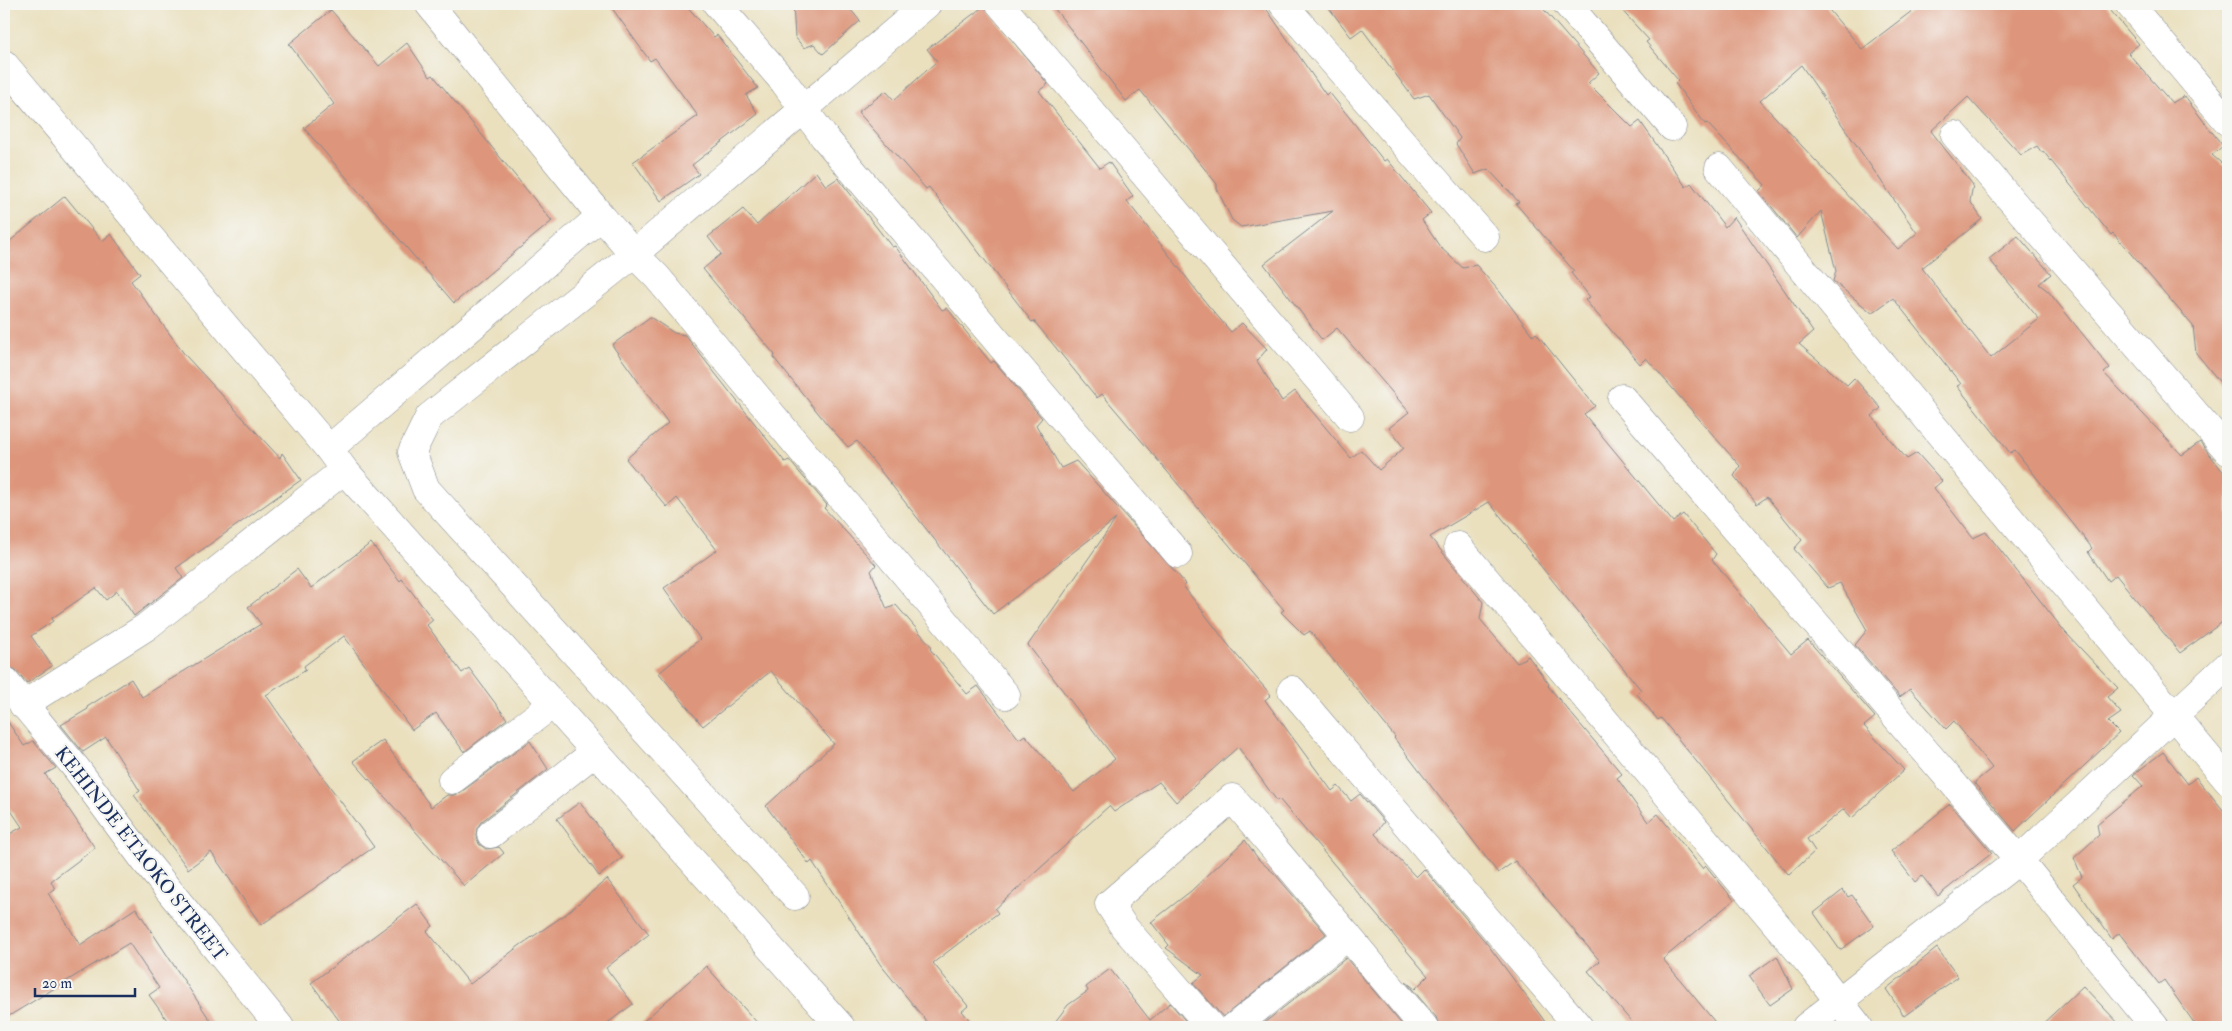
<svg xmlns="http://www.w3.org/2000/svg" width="2232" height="1031" font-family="'IM FELL Double Pica',serif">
	<rect width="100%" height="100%" fill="#f6f6f2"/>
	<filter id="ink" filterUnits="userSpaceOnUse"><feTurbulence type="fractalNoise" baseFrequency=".02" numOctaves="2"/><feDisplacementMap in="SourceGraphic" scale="10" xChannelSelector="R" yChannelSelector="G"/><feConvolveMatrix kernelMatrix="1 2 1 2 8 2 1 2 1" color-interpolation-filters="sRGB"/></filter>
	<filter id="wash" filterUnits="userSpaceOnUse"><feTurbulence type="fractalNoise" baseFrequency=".0096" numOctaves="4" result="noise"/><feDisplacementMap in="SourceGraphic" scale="20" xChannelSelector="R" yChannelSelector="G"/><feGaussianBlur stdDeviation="1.12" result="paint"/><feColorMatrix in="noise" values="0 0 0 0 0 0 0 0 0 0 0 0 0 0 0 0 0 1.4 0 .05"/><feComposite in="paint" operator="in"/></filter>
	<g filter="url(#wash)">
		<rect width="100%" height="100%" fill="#eae0be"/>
		<g id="blocks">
			<!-- building -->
			<g fill="#dd967b" fill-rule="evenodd">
				<path d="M 609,4 L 685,4 L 714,37 L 717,35 L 758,88 L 746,95 L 758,114 L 692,165 L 699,174 L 661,201 L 633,162 L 698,116 L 655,58 L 650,61 Z"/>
				<path d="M 793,4 L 846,4 L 860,21 L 823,54 L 814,44 L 804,48 L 795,37 Z"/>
				<path d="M 1051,4 L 1263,4 L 1326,95 L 1329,92 L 1384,161 L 1387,159 L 1431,213 L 1422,220 L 1440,247 L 1463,268 L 1476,265 L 1500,292 L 1533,336 L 1536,333 L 1595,406 L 1584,414 L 1673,522 L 1683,514 L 1716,554 L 1712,560 L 1791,654 L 1808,640 L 1875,717 L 1864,726 L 1904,770 L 1852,818 L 1844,809 L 1807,839 L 1815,851 L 1789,875 L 1661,718 L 1658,720 L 1637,694 L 1641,690 L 1489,502 L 1430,537 L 1483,602 L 1480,619 L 1517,663 L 1528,656 L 1549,684 L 1548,686 L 1622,774 L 1617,778 L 1648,822 L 1658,814 L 1703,869 L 1706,866 L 1734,900 L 1663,959 L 1719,1027 L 1636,1027 L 1588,971 L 1600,961 L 1515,861 L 1498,873 L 1394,738 L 1395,737 L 1310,631 L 1304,635 L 1281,612 L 1284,610 L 1102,394 L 1097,398 L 1034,321 L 1032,322 L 929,187 L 926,189 L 858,112 L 886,91 L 894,100 L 937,61 L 927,49 L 984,6 L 1048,84 L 1039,91 L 1100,168 L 1109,162 L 1133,196 L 1127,201 L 1207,304 L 1231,332 L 1242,323 L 1267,349 L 1257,361 L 1282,401 L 1295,391 L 1351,458 L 1361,450 L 1379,470 L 1404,448 L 1389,428 L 1409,412 L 1337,328 L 1322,340 L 1264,264 L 1333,211 L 1241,227 L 1232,220 L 1217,189 L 1217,184 L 1140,90 L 1126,101 Z"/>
				<path d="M 1326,4 L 1539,4 L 1599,73 L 1588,83 L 1632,127 L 1640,121 L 1686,187 L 1691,183 L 1725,227 L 1734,217 L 1813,332 L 1799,344 L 1847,385 L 1854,378 L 1881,408 L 1872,416 L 1892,442 L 1907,459 L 1917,453 L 1942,481 L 1934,488 L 1973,538 L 1986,532 L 2065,632 L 2118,688 L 2107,697 L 2121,713 L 2108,722 L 2119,733 L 2015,831 L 1975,784 L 1975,782 L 1992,768 L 1954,721 L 1946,729 L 1910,689 L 1900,697 L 1855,645 L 1867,630 L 1840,583 L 1828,588 L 1794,549 L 1802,540 L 1767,497 L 1757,504 L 1734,476 L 1740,466 L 1646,358 L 1640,364 L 1585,300 L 1590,297 L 1571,273 L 1574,271 L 1516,204 L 1519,202 L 1488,169 L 1475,174 L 1456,144 L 1460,138 L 1429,94 L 1414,99 L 1362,29 L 1351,37 Z"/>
				<path d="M 1616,4 L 1824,4 L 1862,49 L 1921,4 L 2105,4 L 2139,44 L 2128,53 L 2172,103 L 2184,96 L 2223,146 L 2212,155 L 2228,169 L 2228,392 L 2196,353 L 2193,326 L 2113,233 L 2111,235 L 2043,151 L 2042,153 L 2037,146 L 2021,155 L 1968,97 L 1931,131 L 1973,185 L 1970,201 L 1982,219 L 1922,268 L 1991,358 L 2039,319 L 1989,259 L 2018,236 L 2051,274 L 2039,284 L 2048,291 L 2110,368 L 2104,373 L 2182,455 L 2200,442 L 2228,478 L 2228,618 L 2180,653 L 2116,575 L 2108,581 L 2088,552 L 2092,548 L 2015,450 L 2010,453 L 1957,386 L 1961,384 L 1893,298 L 1872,313 L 1833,281 L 1836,271 L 1821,211 L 1797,238 L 1759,191 L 1765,185 L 1707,123 L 1705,124 L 1675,83 L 1678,80 L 1646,42 L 1649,40 ZM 1801,65 L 1917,233 L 1898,249 L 1760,101 Z"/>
				<path d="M 331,10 L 379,66 L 407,43 L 430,77 L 433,75 L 552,221 L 454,303 L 304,128 L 334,104 L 289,44 Z"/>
				<path d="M 816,172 L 826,186 L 838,178 L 892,247 L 895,246 L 942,310 L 947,308 L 991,363 L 994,361 L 1042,418 L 1036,425 L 1061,468 L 1076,461 L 1186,584 L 1184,587 L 1233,651 L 1271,695 L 1265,700 L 1332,791 L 1338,786 L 1351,801 L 1360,794 L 1384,822 L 1375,834 L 1416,877 L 1424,869 L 1488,945 L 1549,1027 L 1439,1027 L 1436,1017 L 1406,982 L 1415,989 L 1428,976 L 1279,799 L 1277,801 L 1238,747 L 1176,802 L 1159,782 L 1114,812 L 1109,806 L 995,909 L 998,913 L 933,963 L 968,1006 L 962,1011 L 975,1027 L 931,1027 L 880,964 L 812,861 L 809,864 L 766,806 L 834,744 L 771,671 L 703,726 L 659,673 L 700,639 L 664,588 L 717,550 L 677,498 L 667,507 L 626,459 L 668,423 L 612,345 L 650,317 L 674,333 L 685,335 L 785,462 L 789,460 L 827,505 L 824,508 L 876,565 L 871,571 L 887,609 L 896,605 L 932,647 L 930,649 L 967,694 L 978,686 L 1019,739 L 1025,735 L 1074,792 L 1115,759 L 1028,645 L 1116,519 L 993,614 L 857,441 L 848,447 L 827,424 L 774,358 L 775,355 L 703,269 L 721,254 L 708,237 L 743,209 L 757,225 Z"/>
				<path d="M 65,196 L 102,241 L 111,234 L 140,274 L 131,281 L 185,355 L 280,458 L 282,453 L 301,480 L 176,568 L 183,578 L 134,616 L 117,591 L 106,600 L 96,588 L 52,618 L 53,621 L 31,636 L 52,666 L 27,683 L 16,670 L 4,665 L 4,246 Z"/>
				<path d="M 371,543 L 400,581 L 402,579 L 433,620 L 427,625 L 462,673 L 469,668 L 507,719 L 464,752 L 436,713 L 412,730 L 344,636 L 304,666 L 306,670 L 266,695 L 325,780 L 374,847 L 261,925 L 211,852 L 188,869 L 134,795 L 140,791 L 106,737 L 83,752 L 61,725 L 88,709 L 87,707 L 131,679 L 142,697 L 261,624 L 248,607 L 297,569 L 311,588 Z"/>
				<path d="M 4,716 L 24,746 L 33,741 L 56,768 L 45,774 L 95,848 L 51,881 L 55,889 L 48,893 L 80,945 L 136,908 L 212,1023 L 206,1027 L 188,1027 L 186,1025 L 172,1027 L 149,995 L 159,988 L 129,943 L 4,1019 L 4,837 L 22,827 L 4,800 Z"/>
				<path d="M 383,740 L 431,807 L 447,795 L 454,795 L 461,792 L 530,741 L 548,769 L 481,822 L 477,828 L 476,836 L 479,844 L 486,849 L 499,847 L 504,853 L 464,886 L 353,761 Z"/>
				<path d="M 2163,752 L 2188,784 L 2196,777 L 2228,816 L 2228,1027 L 2197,1027 L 2164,980 L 2159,984 L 2119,933 L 2112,939 L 2073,884 L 2082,877 L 2074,858 L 2099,835 L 2097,824 L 2143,786 L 2133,775 Z"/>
				<path d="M 580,802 L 622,858 L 599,876 L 557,819 Z"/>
				<path d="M 1950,804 L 1992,853 L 1938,896 L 1922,876 L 1915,882 L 1891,851 Z"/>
				<path d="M 1245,840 L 1259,860 L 1275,874 L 1326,934 L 1223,1017 L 1193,983 L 1203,975 L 1166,948 L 1169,945 L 1151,922 L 1191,891 Z"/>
				<path d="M 607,879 L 649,934 L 606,968 L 633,1004 L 602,1027 L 344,1027 L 311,983 L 417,904 L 433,926 L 427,931 L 470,984 L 519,946 L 566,914 Z"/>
				<path d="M 1843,890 L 1848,897 L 1852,895 L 1874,926 L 1840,950 L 1814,913 Z"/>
				<path d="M 1937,948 L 1958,977 L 1904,1016 L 1886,989 Z"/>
				<path d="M 1777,956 L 1793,989 L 1770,1005 L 1749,976 Z"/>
				<path d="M 1346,958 L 1404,1027 L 1259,1027 Z"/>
				<path d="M 706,966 L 761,1027 L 637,1027 Z"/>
				<path d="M 1110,969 L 1150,1020 L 1170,1003 L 1191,1027 L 1051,1027 L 1068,1005 L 1088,991 L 1086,987 Z"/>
				<path d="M 2083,986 L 2122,1027 L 2039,1027 Z"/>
			</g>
		</g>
	</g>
	<g filter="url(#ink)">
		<use href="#blocks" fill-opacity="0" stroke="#82888e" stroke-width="1"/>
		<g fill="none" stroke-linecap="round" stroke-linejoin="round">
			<!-- minor casing -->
			<g stroke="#82888e" stroke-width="29">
				<g id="minor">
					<path d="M 429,4 L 601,216 L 634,254 L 657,277 L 1006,695"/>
					<path d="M 717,4 L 784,82 L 824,137 L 1178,554"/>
					<path d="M 1000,4 L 1350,417"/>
					<path d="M 1283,4 L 1485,237"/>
					<path d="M 1567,4 L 1672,127"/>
					<path d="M 2129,4 L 2228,122"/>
					<path d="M 4,64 L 329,449 L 344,470 L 841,1027"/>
					<path d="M 1955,135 L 2228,451"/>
					<path d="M 1719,168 L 2228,781"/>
					<path d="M 1622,398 L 2019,860 L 2155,1027"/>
					<path d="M 329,449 L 601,216"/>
					<path d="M 1458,546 L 1813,968 L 1859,1027"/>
					<path d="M 4,680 L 76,768 L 145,861 L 280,1027"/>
					<path d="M 1292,690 L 1579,1027"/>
					<path d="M 23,705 L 146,627 L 344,470"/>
					<path d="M 452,780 L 553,704"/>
					<path d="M 491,834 L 595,752"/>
					<path d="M 795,896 L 426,489 L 412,452 L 429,417 L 634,254 L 927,4"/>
					<path d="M 1211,1027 L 1124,927 L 1109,904 L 1232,798 L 1424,1027"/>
					<path d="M 1234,1027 L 1348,936"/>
					<path d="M 1806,1027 L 2019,860 L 2228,665"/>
				</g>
			</g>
			<!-- minor -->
			<use href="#minor" stroke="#fff" stroke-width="28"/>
		</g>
	</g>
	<g text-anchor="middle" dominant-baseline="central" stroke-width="4.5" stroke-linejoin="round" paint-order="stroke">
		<!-- street labels -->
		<g font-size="19" fill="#1b2f5e" stroke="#f6f6f2">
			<text transform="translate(141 854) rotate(52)">KEHINDE ETAOKO STREET</text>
		</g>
	</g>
	<!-- margin -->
	<rect width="2232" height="1031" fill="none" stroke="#f6f6f2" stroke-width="20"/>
	<!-- scale -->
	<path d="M35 988v8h100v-8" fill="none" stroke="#1b2f5e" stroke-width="2.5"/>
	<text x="42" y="988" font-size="15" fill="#1b2f5e" stroke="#f6f6f2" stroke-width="4" paint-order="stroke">20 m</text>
</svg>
